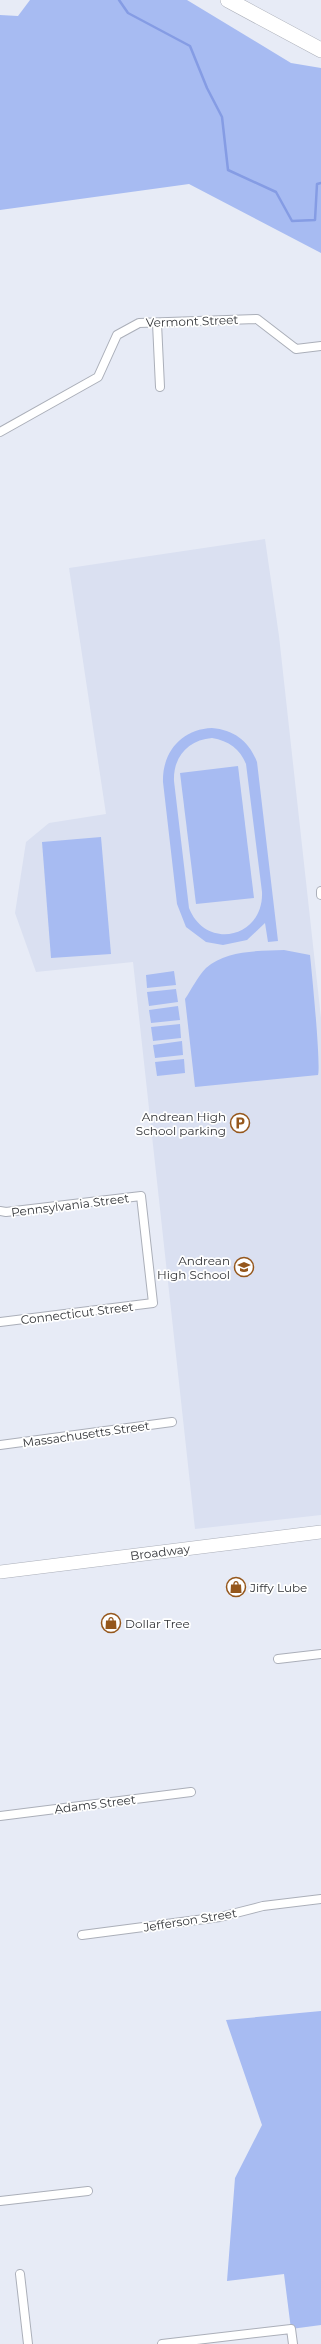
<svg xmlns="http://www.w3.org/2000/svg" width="321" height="2344" font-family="Montserrat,sans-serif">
	<rect width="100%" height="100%" fill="#e7ebf6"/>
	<!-- built -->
	<path fill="#dae0f1" d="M 265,539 L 279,636 L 321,1018 L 321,1515 L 195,1529 L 133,962 L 36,972 L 15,913 L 26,842 L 49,823 L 106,814 L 69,568 Z"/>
	<!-- green -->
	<g fill="#a7bbf2" fill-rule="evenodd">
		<path d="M 30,0 L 187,0 L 291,63 L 321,68 L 321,253 L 189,184 L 0,210 L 0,15 L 18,16 Z"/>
		<path d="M 212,728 C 234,730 249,741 257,762 L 278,941 L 268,942 L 265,923 L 247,940 L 223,945 L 206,942 L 186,927 L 177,904 L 163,782 C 162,752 182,729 212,728 ZM 212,738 C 229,741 240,749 246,764 L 262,892 C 264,938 206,951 189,908 L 174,781 C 173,757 188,740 212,738 Z"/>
		<path d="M 238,766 L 254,898 L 196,904 L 180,773 Z"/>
		<path d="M 101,837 L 111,954 L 51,958 L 42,842 Z"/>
		<path d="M 284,950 L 310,955 C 312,973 321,1066 318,1075 L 195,1087 L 185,999 C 191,990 198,976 206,968 C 226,950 259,951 284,950 Z"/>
		<path d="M 174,971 L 176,985 L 147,988 L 146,975 Z"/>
		<path d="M 176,989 L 178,1002 L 149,1006 L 147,992 Z"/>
		<path d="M 178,1006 L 180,1020 L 151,1023 L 149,1010 Z"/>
		<path d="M 180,1024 L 181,1038 L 153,1041 L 151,1027 Z"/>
		<path d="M 182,1041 L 183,1055 L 155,1058 L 153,1045 Z"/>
		<path d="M 184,1059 L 185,1073 L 157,1076 L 155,1062 Z"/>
		<path d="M 321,2011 L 321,2325 L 291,2329 L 284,2274 L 227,2281 L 235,2178 L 262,2125 L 226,2020 Z"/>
	</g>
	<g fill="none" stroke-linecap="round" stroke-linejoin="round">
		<!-- stream -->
		<path stroke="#859ce4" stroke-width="2.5" d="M 119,0 L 128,13 L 190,46 L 207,88 L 222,117 L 228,170 L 276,192 L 292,221 L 315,220 L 317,184 L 321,183"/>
		<!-- minor casing -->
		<g stroke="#abafb9" stroke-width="10">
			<g id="minor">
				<path d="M 157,323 L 160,387"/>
				<path d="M 0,432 L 98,377 L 117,335 L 139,323 L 257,319 L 296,349 L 321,346"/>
				<path d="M 321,891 L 321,895"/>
				<path d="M 0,1211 L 6,1212 L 141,1196 L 153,1303 L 0,1322"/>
				<path d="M 0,1445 L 172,1422"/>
				<path d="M 278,1659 L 321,1654"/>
				<path d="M 0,1816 L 191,1792"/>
				<path d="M 82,1935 L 220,1917 L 263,1906 L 321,1899"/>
				<path d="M 0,2201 L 88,2191"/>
				<path d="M 20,2274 L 28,2344"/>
				<path d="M 162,2344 L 291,2329 L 293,2344"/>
			</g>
		</g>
		<!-- primary casing -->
		<g stroke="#abafb9" stroke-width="14">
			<path id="primary" d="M 0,1572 L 321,1532"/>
		</g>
		<!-- motorway casing -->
		<g stroke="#abafb9" stroke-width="16">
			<path id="motorway" d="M 228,0 L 321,50"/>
		</g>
		<!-- minor -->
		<use href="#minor" stroke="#fff" stroke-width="8"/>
		<!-- primary -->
		<use href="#primary" stroke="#fff" stroke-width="13"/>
		<!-- motorway -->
		<use href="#motorway" stroke="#fff" stroke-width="15"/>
	</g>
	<!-- icons -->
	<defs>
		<g id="parking-ring" transform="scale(1)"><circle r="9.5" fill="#fff" stroke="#95571c" stroke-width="1.5"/><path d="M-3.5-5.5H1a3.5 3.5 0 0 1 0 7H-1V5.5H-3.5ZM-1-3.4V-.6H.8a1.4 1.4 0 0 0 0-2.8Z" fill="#95571c"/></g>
		<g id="school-ring" transform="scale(1)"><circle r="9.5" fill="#fff" stroke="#95571c" stroke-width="1.5"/><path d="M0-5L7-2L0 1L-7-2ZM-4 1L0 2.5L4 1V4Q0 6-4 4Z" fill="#95571c"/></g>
		<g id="shop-ring" transform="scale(1)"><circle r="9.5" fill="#fff" stroke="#95571c" stroke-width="1.5"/><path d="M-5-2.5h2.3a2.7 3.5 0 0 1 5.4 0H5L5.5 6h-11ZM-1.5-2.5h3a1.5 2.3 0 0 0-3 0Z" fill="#95571c"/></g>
	</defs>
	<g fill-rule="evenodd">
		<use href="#parking-ring" x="240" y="1123"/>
		<use href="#school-ring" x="244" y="1267"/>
		<use href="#shop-ring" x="236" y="1587"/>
		<use href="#shop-ring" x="111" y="1623"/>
	</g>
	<g text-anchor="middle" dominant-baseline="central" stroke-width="3.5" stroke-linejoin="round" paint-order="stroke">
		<!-- street labels -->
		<g font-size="12" fill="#323438" stroke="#fff">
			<text transform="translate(192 321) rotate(-2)">Vermont Street</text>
			<text transform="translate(70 1205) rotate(-7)">Pennsylvania Street</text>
			<text transform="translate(77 1313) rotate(-7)">Connecticut Street</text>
			<text transform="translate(86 1434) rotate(-8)">Massachusetts Street</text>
			<text transform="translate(160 1552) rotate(-7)">Broadway</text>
			<text transform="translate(95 1804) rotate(-7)">Adams Street</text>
			<text transform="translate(190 1920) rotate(-9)">Jefferson Street</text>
		</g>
		<!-- poi labels -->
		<g font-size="12" fill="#323438" stroke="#fff" text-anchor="end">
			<text x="226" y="1116">Andrean High<tspan x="226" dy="14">School parking</tspan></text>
			<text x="230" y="1260">Andrean<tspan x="230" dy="14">High School</tspan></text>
			<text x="250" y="1587" text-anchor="start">Jiffy Lube</text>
			<text x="125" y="1623" text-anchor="start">Dollar Tree</text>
		</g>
	</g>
</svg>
